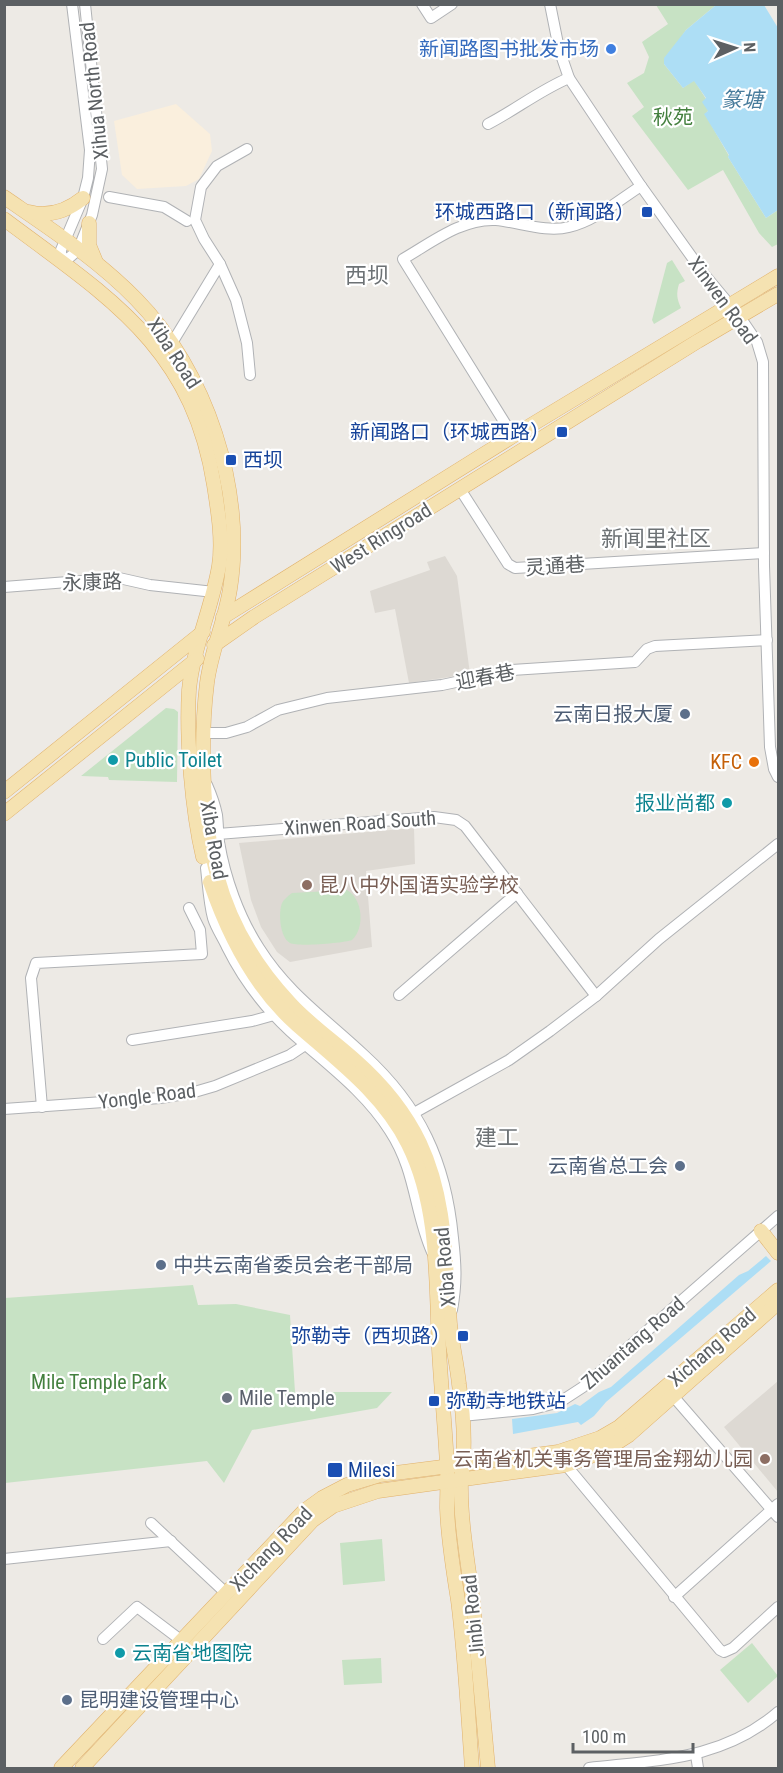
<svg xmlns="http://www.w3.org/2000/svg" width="783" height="1773" font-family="'Roboto Condensed','Noto Sans SC',sans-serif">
	<rect width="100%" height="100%" fill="#edeae5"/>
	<!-- commercial -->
	<path fill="#faefdd" d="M 176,104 L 210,134 L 212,151 L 199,179 L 186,186 L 137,189 L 122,175 L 114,121 Z"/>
	<!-- education -->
	<g fill="#ddd9d3">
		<path d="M 445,556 L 457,576 L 470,674 L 409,683 L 395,609 L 375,613 L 370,591 L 430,570 L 427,562 Z"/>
		<path d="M 414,828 L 415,864 L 366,871 L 372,947 L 290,962 L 277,952 L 261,927 L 251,900 L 239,843 Z"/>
		<path d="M 778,1381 L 778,1492 L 724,1427 Z"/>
	</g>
	<!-- green -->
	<g fill="#c7e2c4">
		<path d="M 656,5 L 716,5 L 686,30 L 664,64 L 683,88 L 694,80 L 706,99 L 708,111 L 705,114 L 729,156 L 728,157 L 766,218 L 778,210 L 778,244 L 772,247 L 759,233 L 723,170 L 688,190 L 632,116 L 644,107 L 627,83 L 644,73 L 649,57 L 642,42 L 668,24 Z"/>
		<path d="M 672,260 L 685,281 L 679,284 C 676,294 677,299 681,308 L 654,324 L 652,320 L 667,263 Z"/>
		<path d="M 166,708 L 174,709 L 178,712 L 177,782 L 109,780 L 108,777 L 81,776 Z"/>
		<path d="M 347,890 C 363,899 365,928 352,940 C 344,943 298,947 290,943 C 280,938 278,913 282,903 C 284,899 288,896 292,893 Z"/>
		<path d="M 193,1285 L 198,1305 L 236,1304 L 290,1315 L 295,1392 L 392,1392 L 377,1408 L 252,1430 L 224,1483 L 207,1461 L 5,1483 L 5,1298 Z"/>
		<path d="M 382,1539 L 385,1581 L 343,1585 L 340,1543 Z"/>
		<path d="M 752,1643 L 778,1676 L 748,1703 L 720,1670 Z"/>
		<path d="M 381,1658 L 382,1683 L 344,1685 L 342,1660 Z"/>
	</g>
	<!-- water -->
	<g fill="#addef5">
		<path d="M 716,5 L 764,5 L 778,28 L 778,210 L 766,218 L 728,157 L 729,155 L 704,114 L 708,111 L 702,102 L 706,98 L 694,81 L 683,88 L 664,64 L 664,58 L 686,30 Z"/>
		<path d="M 766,1256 L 771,1261 L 606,1402 L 594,1416 L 581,1425 L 578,1422 L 513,1434 L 512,1419 L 557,1413 L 575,1404 L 580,1406 L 599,1392 L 611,1387 L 739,1275 L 748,1271 Z"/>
	</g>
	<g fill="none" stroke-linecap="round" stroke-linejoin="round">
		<!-- minor casing -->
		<g stroke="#b0b2b5" stroke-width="12">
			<g id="minor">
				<path d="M 72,4 L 90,150 L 88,178 L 83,198 L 61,250 L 61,261 L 70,257 L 78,250 L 92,215 L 102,169 L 85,4"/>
				<path d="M 422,4 L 431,18 L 452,4"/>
				<path d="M 550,4 L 559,49 L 569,78 L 641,186 L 704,274 L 740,317 L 757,342 L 763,362 L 764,566 L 770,747 L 774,769 L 778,777"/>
				<path d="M 488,124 C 515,110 542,89 569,78"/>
				<path d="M 247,149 L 217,166 L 201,187 L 195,220 L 204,239 L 220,264 L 236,300 L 247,343 L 250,375"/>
				<path d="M 109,197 L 164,207 L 187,221"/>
				<path d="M 172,343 L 220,264"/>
				<path d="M 513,436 L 403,259 C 431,243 462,218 496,220 C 519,222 546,233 569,227 C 595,221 619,200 641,186"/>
				<path d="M 460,489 L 508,564 L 515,568 L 764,553"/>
				<path d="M 4,587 L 119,578 L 150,585 L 214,592"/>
				<path d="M 205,733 L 226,733 L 247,727 L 278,710 L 327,698 L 442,685 L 512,670 L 635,662 L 647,649 L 655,646 L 767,640"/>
				<path d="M 207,785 C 211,794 215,805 217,815 C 218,824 218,833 219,842 C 225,878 239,917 259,948 C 288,994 326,1019 364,1055 C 420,1106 446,1162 453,1238 C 456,1265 457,1283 452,1310"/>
				<path d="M 218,834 L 434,817 L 456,820 L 465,826 L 596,996"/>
				<path d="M 206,868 C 208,885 209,903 213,918 C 216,928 223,938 227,947 C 243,979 264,1007 290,1031 C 325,1063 364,1090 390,1131 C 416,1171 414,1211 432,1252"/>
				<path d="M 399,995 L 517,893"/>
				<path d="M 132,1040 L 252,1021 L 274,1015"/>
				<path d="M 42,1107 L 31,978 L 36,963 L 202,954 L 200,930 L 189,908"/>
				<path d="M 4,1109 L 160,1098 L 191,1093 L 215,1086 L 290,1055 L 311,1041"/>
				<path d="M 414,1113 L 509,1060 L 550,1031 L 596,996 L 659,939 L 778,844"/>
				<path d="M 673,1396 L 778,1517"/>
				<path d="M 462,1416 L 533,1409 L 560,1402 L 583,1387 L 778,1216"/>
				<path d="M 566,1465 L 720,1650 L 724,1652 L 733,1648 L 778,1607"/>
				<path d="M 151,1523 L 227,1594"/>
				<path d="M 4,1559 L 171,1541"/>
				<path d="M 674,1597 L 778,1504"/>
				<path d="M 103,1639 L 137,1607 L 182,1641"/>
				<path d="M 696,1755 L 698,1768"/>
				<path d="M 589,1768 C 658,1760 723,1760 778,1712"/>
			</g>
		</g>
		<!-- major casing -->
		<g stroke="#e1b16a" stroke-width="15">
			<g id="major">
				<path d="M 4,197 C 49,228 97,259 136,299 C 206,370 246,490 230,589 C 225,621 211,651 207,683 C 200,739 202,820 217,875 C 230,923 256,967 290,1003 C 310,1025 334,1041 356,1061 C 382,1084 405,1112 420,1143 C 447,1200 445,1263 450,1324 C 452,1344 457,1364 459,1384 C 463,1410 465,1437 463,1463 C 463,1469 461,1475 461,1480 C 460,1521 468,1562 473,1603 C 478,1658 483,1713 488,1768"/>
				<path d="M 29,212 C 49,217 67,211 83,198"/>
				<path d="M 4,219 C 108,297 192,346 214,485 C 218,511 223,540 219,566 C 212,608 193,648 189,690 C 186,738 192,810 203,857"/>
				<path d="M 89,223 L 89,245 L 96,262"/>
				<path d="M 223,617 L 513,436 L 778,276"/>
				<path d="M 214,645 L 254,617 L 698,341 L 778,294"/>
				<path d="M 4,792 L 203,632"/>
				<path d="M 4,814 L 197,659"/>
				<path d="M 210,882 C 228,935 254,987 297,1025 C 338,1061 383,1094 408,1144 C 439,1206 436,1281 439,1349 C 441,1387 445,1426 447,1465 C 448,1479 447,1494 447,1508 C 448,1539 453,1569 458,1600 C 465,1654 468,1714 472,1768"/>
				<path d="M 761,1231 L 778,1253"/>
				<path d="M 61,1768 L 304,1511 L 322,1498 L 347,1485 L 380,1475 L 558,1452 L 600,1438 L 619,1427 L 778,1290"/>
				<path d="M 82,1768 L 313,1520 L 333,1506 L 378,1491 L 566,1465 C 590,1458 609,1449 629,1435 L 778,1303"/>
			</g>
		</g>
		<!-- minor -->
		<use href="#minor" stroke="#fff" stroke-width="10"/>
		<!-- major -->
		<use href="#major" stroke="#f5e2b1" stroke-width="14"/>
	</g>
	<!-- markers -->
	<circle fill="#3f7fe0" stroke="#fff" stroke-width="2" cx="611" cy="49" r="6"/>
	<g fill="#1a4fb4" stroke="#fff" stroke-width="2">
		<rect x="641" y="206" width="12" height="12" rx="3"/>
		<rect x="556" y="426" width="12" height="12" rx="3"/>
		<rect x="225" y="454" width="12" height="12" rx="3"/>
		<rect x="457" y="1330" width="12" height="12" rx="3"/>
		<rect x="428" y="1395" width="12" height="12" rx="3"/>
		<rect x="327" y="1462" width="16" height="16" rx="3"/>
	</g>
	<g fill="#5c6f8a" stroke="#fff" stroke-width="2">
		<circle cx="685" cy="714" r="6"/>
		<circle cx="680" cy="1166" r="6"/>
		<circle cx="161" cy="1265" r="6"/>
		<circle cx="67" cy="1700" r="6"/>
	</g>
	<g fill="#0f9aa8" stroke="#fff" stroke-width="2">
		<circle cx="113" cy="760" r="6"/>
		<circle cx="727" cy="803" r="6"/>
		<circle cx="120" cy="1653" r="6"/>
	</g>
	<circle fill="#e8710a" stroke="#fff" stroke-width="2" cx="754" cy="762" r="6"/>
	<g fill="#8d6e63" stroke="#fff" stroke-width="2">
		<circle cx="307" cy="885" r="6"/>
		<circle cx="765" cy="1459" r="6"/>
	</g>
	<circle fill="#6b7280" stroke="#fff" stroke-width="2" cx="227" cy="1398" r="6"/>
	<g text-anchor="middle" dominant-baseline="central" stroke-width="4.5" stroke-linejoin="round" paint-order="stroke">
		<!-- shop labels -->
		<g font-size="20" fill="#366cbe" stroke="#fff" text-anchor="end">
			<text x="599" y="49">新闻路图书批发市场</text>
		</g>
		<!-- street labels -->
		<g font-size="20" fill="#5c6063" stroke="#fff">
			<text transform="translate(94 91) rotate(-96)">Xihua North Road</text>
			<text transform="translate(723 300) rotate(54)">Xinwen Road</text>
			<text transform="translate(174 353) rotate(57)">Xiba Road</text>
			<text transform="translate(381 538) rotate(-32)">West Ringroad</text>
			<text transform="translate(555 566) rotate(-4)">灵通巷</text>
			<text transform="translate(92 582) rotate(-2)">永康路</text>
			<text transform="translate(485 677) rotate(-11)">迎春巷</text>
			<text transform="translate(360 823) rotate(-4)">Xinwen Road South</text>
			<text transform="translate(214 840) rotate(80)">Xiba Road</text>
			<text transform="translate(147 1096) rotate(-7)">Yongle Road</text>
			<text transform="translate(445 1267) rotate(-95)">Xiba Road</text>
			<text transform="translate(633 1343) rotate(-41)">Zhuantang Road</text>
			<text transform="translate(712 1347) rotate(-41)">Xichang Road</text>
			<text transform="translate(271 1549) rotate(-46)">Xichang Road</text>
			<text transform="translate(473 1616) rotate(-96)">Jinbi Road</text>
		</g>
		<!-- park labels -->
		<g font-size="20" fill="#44803f" stroke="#fff">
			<text x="673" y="117">秋苑</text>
			<text x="99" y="1382">Mile Temple Park</text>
		</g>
		<!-- transit labels -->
		<g font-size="20" fill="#164399" stroke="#fff" text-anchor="end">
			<text x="635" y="212">环城西路口（新闻路）</text>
			<text x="550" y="432">新闻路口（环城西路）</text>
			<text x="243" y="460" text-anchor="start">西坝</text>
			<text x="451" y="1336">弥勒寺（西坝路）</text>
			<text x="446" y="1401" text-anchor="start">弥勒寺地铁站</text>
			<text x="348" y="1470" text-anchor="start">Milesi</text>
		</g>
		<!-- service labels -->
		<g font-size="20" fill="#4e5e75" stroke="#fff" text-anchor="end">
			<text x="673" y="714">云南日报大厦</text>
			<text x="668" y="1166">云南省总工会</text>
			<text x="173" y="1265" text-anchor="start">中共云南省委员会老干部局</text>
			<text x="79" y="1700" text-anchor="start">昆明建设管理中心</text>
		</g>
		<!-- culture labels -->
		<g font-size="20" fill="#0d838f" stroke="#fff" text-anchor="start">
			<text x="125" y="760">Public Toilet</text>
			<text x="715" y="803" text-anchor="end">报业尚都</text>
			<text x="132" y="1653">云南省地图院</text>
		</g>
		<!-- food labels -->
		<g font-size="20" fill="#c56008" stroke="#fff" text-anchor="end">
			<text x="742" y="762">KFC</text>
		</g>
		<!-- education labels -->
		<g font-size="20" fill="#785e54" stroke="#fff" text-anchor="start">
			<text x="319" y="885">昆八中外国语实验学校</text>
			<text x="753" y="1459" text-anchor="end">云南省机关事务管理局金翔幼儿园</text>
		</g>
		<!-- worship labels -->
		<g font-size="20" fill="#5b616d" stroke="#fff" text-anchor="start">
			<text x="239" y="1398">Mile Temple</text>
		</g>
		<!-- water labels -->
		<g font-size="21" font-style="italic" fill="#487c9c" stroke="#fff">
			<text x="742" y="100">篆塘</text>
		</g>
		<!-- quarter labels -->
		<g font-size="22" fill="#6d7275" stroke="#fff">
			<text x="367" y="275">西坝</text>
			<text x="656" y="538">新闻里社区</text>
			<text x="497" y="1137">建工</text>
		</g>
	</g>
	<!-- border -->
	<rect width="783" height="1773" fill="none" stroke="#5c6063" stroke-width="12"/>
	<!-- north arrow -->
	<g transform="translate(735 48) rotate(87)" stroke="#ffffff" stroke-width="4.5" paint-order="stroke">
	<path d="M0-4.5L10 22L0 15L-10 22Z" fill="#5c6063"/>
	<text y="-9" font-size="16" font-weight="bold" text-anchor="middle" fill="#5c6063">N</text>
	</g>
	<!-- scale -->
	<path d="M573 1743v9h120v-9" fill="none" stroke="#5c6063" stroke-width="3"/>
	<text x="582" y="1743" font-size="18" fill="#5c6063" stroke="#ffffff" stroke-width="4.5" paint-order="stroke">100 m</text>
</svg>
